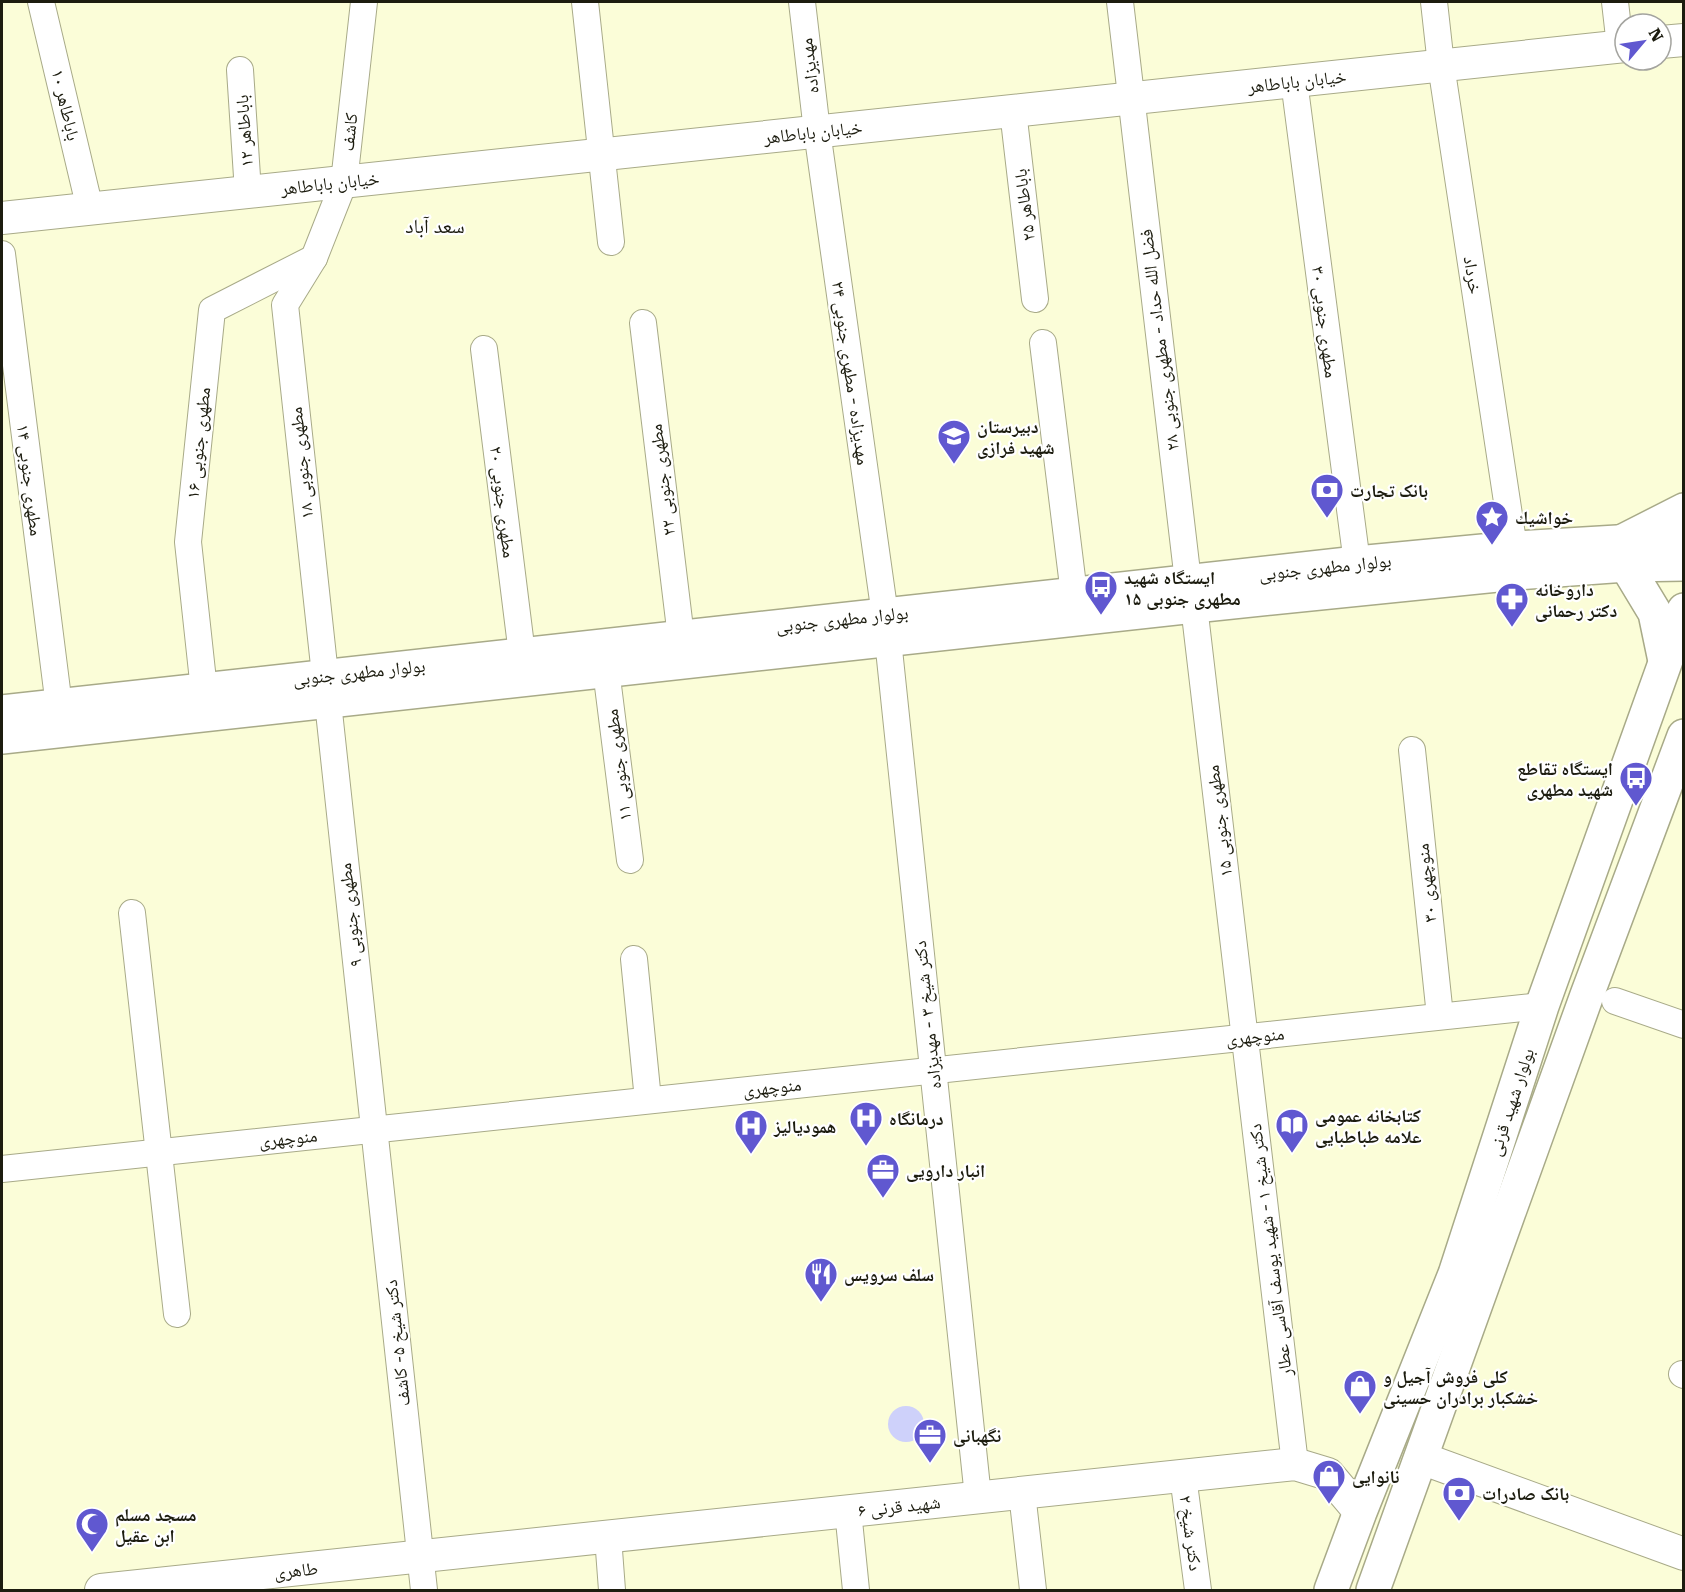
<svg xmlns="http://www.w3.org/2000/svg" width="1685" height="1592" font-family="'Roboto Serif','Noto Naskh Arabic',serif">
	<rect width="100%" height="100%" fill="#fbfdd8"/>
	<!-- green -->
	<circle fill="#ced1fa" cx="906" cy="1424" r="18"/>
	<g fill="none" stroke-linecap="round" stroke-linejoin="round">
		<!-- minor casing -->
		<g stroke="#a8aa88" stroke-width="28">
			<g id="minor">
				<path d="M 41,2 L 90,209"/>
				<path d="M 364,2 L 344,182 L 314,258 L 285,305 L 424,1590"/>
				<path d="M 585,2 L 611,242"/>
				<path d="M 802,2 L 817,131 L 885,615"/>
				<path d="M 1120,2 L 1188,581"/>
				<path d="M 1434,2 L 1441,65 L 1514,548"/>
				<path d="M 1615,2 L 1620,46"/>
				<path d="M 240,70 L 248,192"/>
				<path d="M 1294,81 L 1357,563"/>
				<path d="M 1013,111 L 1035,299"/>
				<path d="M 2,254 L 59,706"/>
				<path d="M 643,323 L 681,637"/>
				<path d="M 1043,343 L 1074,594"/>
				<path d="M 484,349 L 522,654"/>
				<path d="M 1194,606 L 1295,1464"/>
				<path d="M 888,640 L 978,1497"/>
				<path d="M 606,670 L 630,860"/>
				<path d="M 204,690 L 188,542 L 212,310 L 314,258"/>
				<path d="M 1412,750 L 1440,1016"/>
				<path d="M 132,913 L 177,1314"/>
				<path d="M 634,959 L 648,1100"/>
				<path d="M 1615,1001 L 1684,1025"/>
				<path d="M 2,1169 L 1542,1006"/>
				<path d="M 1682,1374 L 1684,1375"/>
				<path d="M 1183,1476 L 1198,1590"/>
				<path d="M 1022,1493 L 1033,1590"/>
				<path d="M 848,1511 L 856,1590"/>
				<path d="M 608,1537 L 612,1590"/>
			</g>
		</g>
		<!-- tertiary casing -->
		<g stroke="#a8aa88" stroke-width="34">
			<g id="tertiary">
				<path d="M 1661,42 L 1684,40"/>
				<path d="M 2,218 L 1625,46"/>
				<path d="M 1421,1458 L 1684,1554"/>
				<path d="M 101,1590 L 1295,1464 L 1328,1474 L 1360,1512"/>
			</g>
		</g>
		<!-- secondary casing -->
		<g stroke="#a8aa88" stroke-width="36">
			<g id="secondary">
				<path d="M 2,712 L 1357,563 L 1514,548 L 1684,538"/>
				<path d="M 2,737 L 1194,606 L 1517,573 L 1626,565 L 1684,564"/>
			</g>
		</g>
		<!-- primary casing -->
		<g stroke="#a8aa88" stroke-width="36">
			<g id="primary">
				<path d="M 1625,540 L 1684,510"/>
				<path d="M 1626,565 L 1655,613 L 1665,661"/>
				<path d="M 1331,1590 L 1360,1512 L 1455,1274 L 1542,1006 L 1684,610"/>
				<path d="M 1373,1590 L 1587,995 L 1684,736"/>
			</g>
		</g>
		<!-- minor -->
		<use href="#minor" stroke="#fff" stroke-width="26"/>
		<!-- tertiary -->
		<use href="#tertiary" stroke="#fff" stroke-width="32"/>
		<!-- secondary -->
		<use href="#secondary" stroke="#fff" stroke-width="33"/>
		<!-- primary -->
		<use href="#primary" stroke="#fff" stroke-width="33"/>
	</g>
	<!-- icons -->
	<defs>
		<g id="school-pin" transform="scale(1.725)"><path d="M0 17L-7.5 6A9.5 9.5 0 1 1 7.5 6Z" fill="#6058d0" stroke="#fff"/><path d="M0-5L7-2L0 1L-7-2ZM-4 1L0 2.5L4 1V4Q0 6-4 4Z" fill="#fff"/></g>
		<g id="bank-pin" transform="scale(1.725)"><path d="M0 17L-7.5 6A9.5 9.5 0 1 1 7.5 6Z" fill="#6058d0" stroke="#fff"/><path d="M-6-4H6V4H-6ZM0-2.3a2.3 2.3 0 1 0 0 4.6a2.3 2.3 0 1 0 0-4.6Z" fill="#fff"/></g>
		<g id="sight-pin" transform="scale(1.725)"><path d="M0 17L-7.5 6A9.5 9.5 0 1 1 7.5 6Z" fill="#6058d0" stroke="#fff"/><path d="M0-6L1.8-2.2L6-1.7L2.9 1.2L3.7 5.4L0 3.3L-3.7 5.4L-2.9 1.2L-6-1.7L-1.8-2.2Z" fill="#fff"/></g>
		<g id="bus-pin" transform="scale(1.725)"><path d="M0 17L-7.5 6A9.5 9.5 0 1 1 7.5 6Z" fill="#6058d0" stroke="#fff"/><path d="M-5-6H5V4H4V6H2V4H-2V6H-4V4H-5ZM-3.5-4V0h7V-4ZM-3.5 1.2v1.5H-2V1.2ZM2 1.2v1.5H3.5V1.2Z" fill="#fff"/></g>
		<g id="pharmacy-pin" transform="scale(1.725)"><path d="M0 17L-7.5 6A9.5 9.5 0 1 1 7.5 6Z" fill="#6058d0" stroke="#fff"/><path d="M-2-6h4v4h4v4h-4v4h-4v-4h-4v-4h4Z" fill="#fff"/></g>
		<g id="hospital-pin" transform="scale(1.725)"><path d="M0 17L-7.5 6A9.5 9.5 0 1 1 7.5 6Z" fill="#6058d0" stroke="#fff"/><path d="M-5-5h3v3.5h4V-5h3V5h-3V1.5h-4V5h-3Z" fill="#fff"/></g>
		<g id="library-pin" transform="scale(1.725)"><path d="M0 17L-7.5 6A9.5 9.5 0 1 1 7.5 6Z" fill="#6058d0" stroke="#fff"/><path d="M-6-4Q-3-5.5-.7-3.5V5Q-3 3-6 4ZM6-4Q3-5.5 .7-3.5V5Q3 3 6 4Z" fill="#fff"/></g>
		<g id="office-pin" transform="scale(1.725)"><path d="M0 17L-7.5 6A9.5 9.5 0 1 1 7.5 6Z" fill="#6058d0" stroke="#fff"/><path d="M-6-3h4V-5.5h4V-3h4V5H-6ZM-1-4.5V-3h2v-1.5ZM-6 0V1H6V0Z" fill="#fff"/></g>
		<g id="restaurant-pin" transform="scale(1.725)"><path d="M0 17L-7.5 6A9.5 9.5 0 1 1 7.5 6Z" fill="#6058d0" stroke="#fff"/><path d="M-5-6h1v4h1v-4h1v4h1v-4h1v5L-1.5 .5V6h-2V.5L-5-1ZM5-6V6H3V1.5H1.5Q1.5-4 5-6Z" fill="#fff"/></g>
		<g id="shop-pin" transform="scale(1.725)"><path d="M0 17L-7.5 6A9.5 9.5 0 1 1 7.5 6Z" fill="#6058d0" stroke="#fff"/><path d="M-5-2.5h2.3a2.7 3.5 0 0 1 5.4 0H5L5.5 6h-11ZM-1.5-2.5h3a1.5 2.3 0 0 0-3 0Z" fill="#fff"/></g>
		<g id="mosque-pin" transform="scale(1.725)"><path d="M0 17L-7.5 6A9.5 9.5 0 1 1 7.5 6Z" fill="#6058d0" stroke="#fff"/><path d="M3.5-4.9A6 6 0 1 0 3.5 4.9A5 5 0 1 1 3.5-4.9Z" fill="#fff"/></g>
	</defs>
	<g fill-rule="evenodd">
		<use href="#school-pin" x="954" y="436"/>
		<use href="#bank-pin" x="1327" y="490"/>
		<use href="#sight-pin" x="1492" y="517"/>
		<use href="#bus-pin" x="1101" y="587"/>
		<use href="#pharmacy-pin" x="1512" y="599"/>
		<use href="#bus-pin" x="1636" y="778"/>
		<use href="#hospital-pin" x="866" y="1118"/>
		<use href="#library-pin" x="1292" y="1125"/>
		<use href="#hospital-pin" x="751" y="1126"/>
		<use href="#office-pin" x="883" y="1170"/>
		<use href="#restaurant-pin" x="821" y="1274"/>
		<use href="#shop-pin" x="1360" y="1386"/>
		<use href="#office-pin" x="930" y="1435"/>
		<use href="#shop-pin" x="1329" y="1476"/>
		<use href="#bank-pin" x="1459" y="1493"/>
		<use href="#mosque-pin" x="92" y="1524"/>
	</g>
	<g text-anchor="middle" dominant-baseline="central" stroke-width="4.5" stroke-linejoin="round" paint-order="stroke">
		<!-- street labels -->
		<g font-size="18" fill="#1c1c0f" stroke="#fff">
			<text transform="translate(809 66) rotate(-97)">مهدیزاده</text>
			<text transform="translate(1297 81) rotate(-6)">خیابان باباطاهر</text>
			<text transform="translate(66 105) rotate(77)">باباطاهر ۱۰</text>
			<text transform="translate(244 131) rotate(-94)">باباطاهر ۱۲</text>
			<text transform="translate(349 132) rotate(-84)">کاشف</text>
			<text transform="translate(813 132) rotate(-6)">خیابان باباطاهر</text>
			<text transform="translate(330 183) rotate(-6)">خیابان باباطاهر</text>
			<text transform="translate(1024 205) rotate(-97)">باباطاهر ۲۵</text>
			<text transform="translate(1473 275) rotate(81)">خرداد</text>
			<text transform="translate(1325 322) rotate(83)">مطهری جنوبی ۳۰</text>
			<text transform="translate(1159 340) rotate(-97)">فضل الله حداد - مطهری جنوبی ۲۸</text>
			<text transform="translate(851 373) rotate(82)">مهدیزاده - مطهری جنوبی ۲۴</text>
			<text transform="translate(198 443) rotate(-84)">مطهری جنوبی ۱۶</text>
			<text transform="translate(301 463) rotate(-96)">مطهری جنوبی ۱۸</text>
			<text transform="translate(30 480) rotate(83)">مطهری جنوبی ۱۴</text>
			<text transform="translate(662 480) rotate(-97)">مطهری جنوبی ۲۲</text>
			<text transform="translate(503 502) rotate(83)">مطهری جنوبی ۲۰</text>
			<text transform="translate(1325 567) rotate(-6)">بولوار مطهری جنوبی</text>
			<text transform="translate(842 619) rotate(-6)">بولوار مطهری جنوبی</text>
			<text transform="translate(359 672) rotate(-6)">بولوار مطهری جنوبی</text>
			<text transform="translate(618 765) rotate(-97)">مطهری جنوبی ۱۱</text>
			<text transform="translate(1219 821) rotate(-97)">مطهری جنوبی ۱۵</text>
			<text transform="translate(1426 883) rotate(-96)">منوچهری ۳۰</text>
			<text transform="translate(350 915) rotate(-96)">مطهری جنوبی ۹</text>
			<text transform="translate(927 1015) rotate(-96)">دکتر شیخ ۳ - مهدیزاده</text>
			<text transform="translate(1255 1036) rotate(-6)">منوچهری</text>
			<text transform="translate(772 1087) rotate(-6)">منوچهری</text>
			<text transform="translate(1511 1102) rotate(-72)">بولوار شهید قرنی</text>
			<text transform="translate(288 1138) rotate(-6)">منوچهری</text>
			<text transform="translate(1270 1250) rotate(-97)">دکتر شیخ ۱ - شهید یوسف آقاسی عطار</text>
			<text transform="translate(397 1343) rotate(-96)">دکتر شیخ ۵- کاشف</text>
			<text transform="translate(899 1506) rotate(-6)">شهید قرنی ۶</text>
			<text transform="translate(1191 1533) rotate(82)">دکتر شیخ ۲</text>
			<text transform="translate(296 1570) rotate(-6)">طاهری</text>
		</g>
		<!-- poi labels -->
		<g font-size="18" font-weight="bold" fill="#1c1c0f" stroke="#fff" text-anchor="start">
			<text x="977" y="426">دبیرستان<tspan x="977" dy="21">شهید فرازی</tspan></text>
			<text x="1350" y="490">بانک تجارت</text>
			<text x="1515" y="517">خواشيك</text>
			<text x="1124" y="577">ایستگاه شهید<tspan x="1124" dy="21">مطهری جنوبی ۱۵</tspan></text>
			<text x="1535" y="589">داروخانه<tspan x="1535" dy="21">دکتر رحمانی</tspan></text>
			<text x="1613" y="768" text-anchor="end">ایستگاه تقاطع<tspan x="1613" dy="21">شهید مطهری</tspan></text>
			<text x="1315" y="1115">کتابخانه عمومی<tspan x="1315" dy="21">علامه طباطبایی</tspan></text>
			<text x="889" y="1118">درمانگاه</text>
			<text x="774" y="1126">همودیالیز</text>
			<text x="906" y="1170">انبار دارویی</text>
			<text x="844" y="1274">سلف سرویس</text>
			<text x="1383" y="1376">کلی فروش آجیل و<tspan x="1383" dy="21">خشکبار برادران حسینی</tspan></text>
			<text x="953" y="1435">نگهبانی</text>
			<text x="1352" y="1476">نانوایی</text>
			<text x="1482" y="1493">بانک صادرات</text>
			<text x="115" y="1514">مسجد مسلم<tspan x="115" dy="21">ابن عقیل</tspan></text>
		</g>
		<!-- neighbourhood labels -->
		<g font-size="20" fill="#1c1c0f" stroke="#fff">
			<text x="435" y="226">سعد آباد</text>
		</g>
	</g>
	<!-- border -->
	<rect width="1685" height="1592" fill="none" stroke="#1c1c0f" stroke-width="6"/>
	<!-- north arrow -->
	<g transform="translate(1643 42) rotate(61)"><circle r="28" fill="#ffffff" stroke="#a4a49f" stroke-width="1.5"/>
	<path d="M0-4.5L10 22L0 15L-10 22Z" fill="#6058d0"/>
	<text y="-9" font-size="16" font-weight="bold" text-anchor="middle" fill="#1c1c0f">N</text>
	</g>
</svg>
